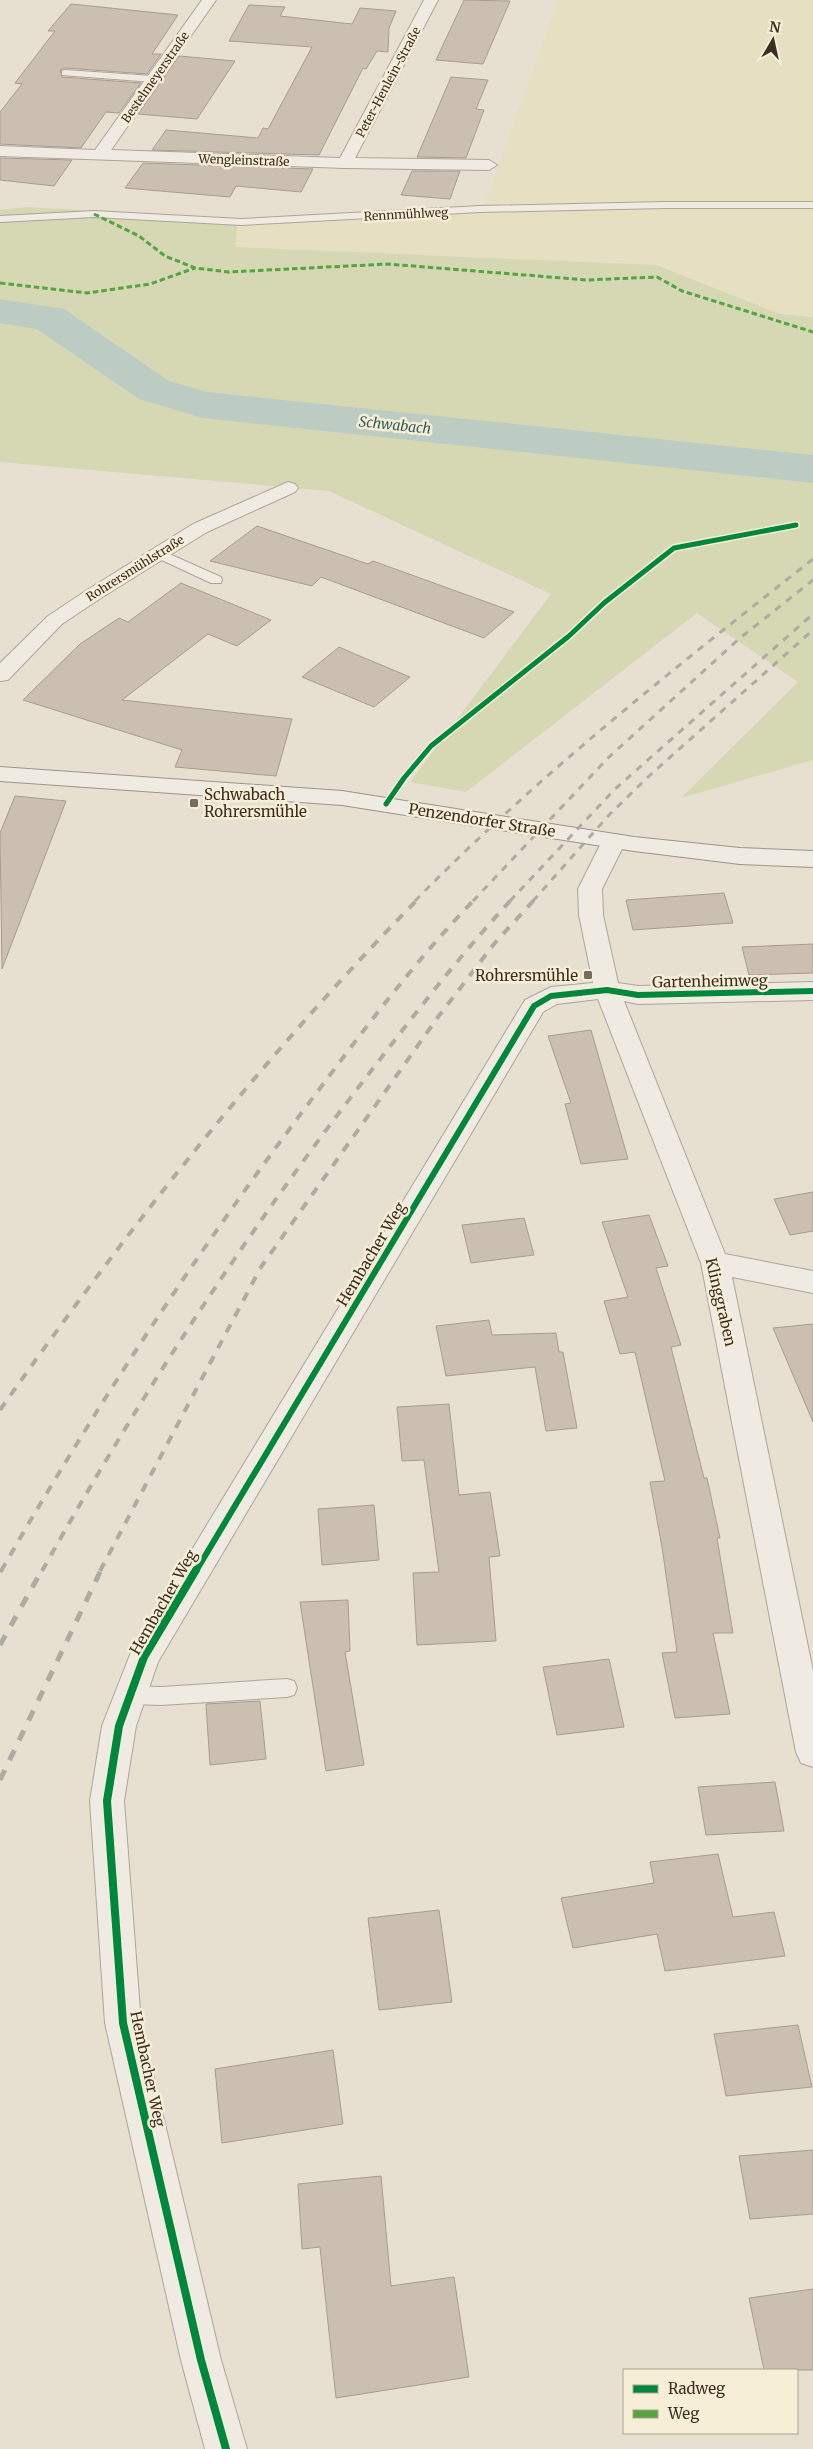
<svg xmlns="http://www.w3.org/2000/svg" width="813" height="2449" font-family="Merriweather,serif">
	<rect width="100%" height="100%" fill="#e7e0d1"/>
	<!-- farmland -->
	<path fill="#e6dfc2" d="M 558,0 L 813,0 L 813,317 L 780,314 L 656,265 L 235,247 L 238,219 L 484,205 Z"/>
	<!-- green -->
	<path fill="#d6d7b3" d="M 27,207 L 238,219 L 235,247 L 656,265 L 780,314 L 813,317 L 813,760 L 681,798 L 798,682 L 697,613 L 466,792 L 410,782 L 551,594 L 329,491 L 0,462 L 0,210 Z"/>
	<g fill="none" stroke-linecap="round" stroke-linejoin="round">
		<!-- river -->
		<path fill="#bcccc2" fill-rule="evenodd" d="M 0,299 L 64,309 L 169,381 L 207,392 L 813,455 L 813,483 L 203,418 L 139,399 L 37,329 L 0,323 Z"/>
	</g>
	<!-- building -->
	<g fill="#cbbfb2" stroke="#a89c90">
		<path d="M 464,0 L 510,1 L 483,64 L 436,60 Z"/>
		<path d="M 71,4 L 178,15 L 152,54 L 161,54 L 147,74 L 65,68 L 60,70 L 62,77 L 141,83 L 119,113 L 106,112 L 81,148 L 0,144 L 0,112 L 22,84 L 15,83 L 55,31 L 48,31 Z"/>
		<path d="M 249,5 L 285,7 L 280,16 L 352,24 L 360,8 L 396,11 L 389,28 L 388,52 L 377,51 L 366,69 L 363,68 L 319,155 L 152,150 L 166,130 L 258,138 L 263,128 L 268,129 L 312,47 L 229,41 Z"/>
		<path d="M 179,56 L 235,61 L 197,119 L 138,114 Z"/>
		<path d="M 451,77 L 488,80 L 476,109 L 484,110 L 466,158 L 417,157 Z"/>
		<path d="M 0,158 L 72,160 L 54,186 L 0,180 Z"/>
		<path d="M 143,163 L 313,169 L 301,192 L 236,186 L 230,197 L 125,188 Z"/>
		<path d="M 412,171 L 460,171 L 450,199 L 401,195 Z"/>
		<path d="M 257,526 L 368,564 L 373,561 L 514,612 L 484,638 L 321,577 L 312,586 L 210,561 Z"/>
		<path d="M 181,583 L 271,620 L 237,646 L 208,634 L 122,700 L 292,719 L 276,776 L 175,767 L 182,750 L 23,700 L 80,644 L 119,618 L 128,622 Z"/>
		<path d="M 339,647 L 355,654 L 410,677 L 374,707 L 302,677 Z"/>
		<path d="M 15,796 L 66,801 L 2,969 L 0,833 Z"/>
		<path d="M 724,893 L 733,923 L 633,930 L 626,900 Z"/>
		<path d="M 813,944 L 813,973 L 749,975 L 742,947 Z"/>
		<path d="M 591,1030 L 628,1159 L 581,1164 L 565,1104 L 571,1103 L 548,1036 Z"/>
		<path d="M 813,1192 L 813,1231 L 790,1235 L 774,1199 Z"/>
		<path d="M 649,1215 L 668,1266 L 656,1268 L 681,1345 L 671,1347 L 704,1478 L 707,1478 L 720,1538 L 717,1538 L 733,1633 L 713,1633 L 730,1714 L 675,1718 L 662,1653 L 677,1652 L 662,1547 L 650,1482 L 665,1481 L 635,1352 L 620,1354 L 604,1301 L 628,1297 L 602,1222 Z"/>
		<path d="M 524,1218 L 534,1255 L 471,1263 L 462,1225 Z"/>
		<path d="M 489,1320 L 492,1335 L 556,1333 L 559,1352 L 563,1352 L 577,1428 L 546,1431 L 535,1367 L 446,1376 L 436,1326 Z"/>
		<path d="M 813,1324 L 813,1422 L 773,1328 Z"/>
		<path d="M 449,1404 L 459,1495 L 490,1492 L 500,1556 L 489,1557 L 496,1641 L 417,1645 L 413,1573 L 439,1572 L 424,1460 L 402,1461 L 397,1407 Z"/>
		<path d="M 374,1505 L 379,1560 L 322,1565 L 318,1509 Z"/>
		<path d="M 348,1600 L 350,1651 L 345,1652 L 364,1765 L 326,1771 L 300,1602 Z"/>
		<path d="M 609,1659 L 624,1727 L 557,1735 L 543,1667 Z"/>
		<path d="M 260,1701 L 266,1759 L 210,1765 L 206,1704 Z"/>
		<path d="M 775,1782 L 784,1831 L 706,1835 L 698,1787 Z"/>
		<path d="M 718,1854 L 733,1917 L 774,1912 L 785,1956 L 665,1971 L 657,1934 L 573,1948 L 561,1898 L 654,1883 L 650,1862 Z"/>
		<path d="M 439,1910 L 452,2002 L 379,2010 L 368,1918 Z"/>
		<path d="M 798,2025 L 812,2087 L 726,2096 L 714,2034 Z"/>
		<path d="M 333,2050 L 343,2124 L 222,2143 L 215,2069 Z"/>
		<path d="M 813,2150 L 813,2214 L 750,2219 L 739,2156 Z"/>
		<path d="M 381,2176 L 391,2286 L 454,2277 L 469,2377 L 336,2398 L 320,2247 L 302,2249 L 298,2184 Z"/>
		<path d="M 813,2289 L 813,2370 L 764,2370 L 749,2298 Z"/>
	</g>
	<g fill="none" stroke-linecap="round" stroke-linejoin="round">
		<!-- lane casing -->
		<g stroke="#ada599" stroke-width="2">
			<g id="lane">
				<path d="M 65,70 L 153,76 L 158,79 L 153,82 L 62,75 L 62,71 Z"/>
				<path d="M 665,202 L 813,202 L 813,208 L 665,208 L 480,212 L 241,225 L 94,217 L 0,222 L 0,216 L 94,211 L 241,219 L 480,206 Z"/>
				<path d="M 158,549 L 221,577 L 222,580 L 221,583 L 211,583 L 153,556 L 152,553 Z"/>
				<path d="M 287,1679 L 294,1681 L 297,1688 L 294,1695 L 287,1697 L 161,1705 L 130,1704 L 123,1702 L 120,1695 L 123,1688 L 130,1686 L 161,1687 Z"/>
			</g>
		</g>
		<!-- street casing -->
		<g stroke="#ada599" stroke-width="2">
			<g id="street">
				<path d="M 202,0 L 216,0 L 111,150 L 340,158 L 424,0 L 438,0 L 355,158 L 489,160 L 497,165 L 489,170 L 345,168 L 0,156 L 0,146 L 95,150 Z"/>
				<path d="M 288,482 L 295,484 L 298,488 L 295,492 L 207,532 L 101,598 L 62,624 L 8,680 L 0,681 L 0,663 L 48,616 L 87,590 L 193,524 Z"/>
				<path d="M 614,834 L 622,836 L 626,841 L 602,889 L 603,915 L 618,983 L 638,986 L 813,982 L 813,1000 L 638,1004 L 624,1001 L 725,1254 L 813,1271 L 813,1293 L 732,1277 L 813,1671 L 813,1767 L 801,1763 L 796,1752 L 701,1263 L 598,999 L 557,1004 L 543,1012 L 158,1662 L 136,1726 L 124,1801 L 141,2023 L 221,2360 L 247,2449 L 205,2449 L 181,2360 L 105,2023 L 90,1801 L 102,1726 L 133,1647 L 525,1000 L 551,987 L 593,983 L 579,915 L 578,889 L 602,841 L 606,836 Z"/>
			</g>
		</g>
		<!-- secondary casing -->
		<g stroke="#9c958a" stroke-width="2">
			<path id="secondary" d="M 0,767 L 342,791 L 634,837 L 740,848 L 813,851 L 813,867 L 740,864 L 634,851 L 342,805 L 0,781 Z"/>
		</g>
		<!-- lane -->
		<use href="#lane" fill="#efebe3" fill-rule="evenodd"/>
		<!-- street -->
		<use href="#street" fill="#efebe3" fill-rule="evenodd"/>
		<!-- secondary -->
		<use href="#secondary" fill="#efebe3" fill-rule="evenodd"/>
		<!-- rail-far2 -->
		<g stroke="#afaaa2" stroke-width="3" stroke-dasharray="7 7" stroke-linecap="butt">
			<path d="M 415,901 C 537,776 676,667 813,559"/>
			<path d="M 473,901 L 609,757 L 740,638 L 813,580"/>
			<path d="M 510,901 L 615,789 L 813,614"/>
			<path d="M 533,901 L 610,814 L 649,776 L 813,630"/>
		</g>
		<!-- rail-far1 -->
		<g stroke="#afaaa2" stroke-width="4" stroke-dasharray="9 9" stroke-linecap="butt">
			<path d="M 0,1410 C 127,1230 262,1058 417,900"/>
			<path d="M 1,1571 C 96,1406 200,1247 315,1095 C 365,1028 416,960 474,900"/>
			<path d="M 42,1571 C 141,1394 253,1222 378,1062 C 420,1007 464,951 511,900"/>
			<path d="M 100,1571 L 261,1267 L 438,1017 L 494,944 L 534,900"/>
		</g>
		<!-- rail -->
		<g stroke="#afaaa2" stroke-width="5" stroke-dasharray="11 11" stroke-linecap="butt">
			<path d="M 0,1572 L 1,1570"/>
			<path d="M 0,1645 L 42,1570"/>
			<path d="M 0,1780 L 101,1570"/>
		</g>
		<!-- quiet -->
		<g stroke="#54a441" stroke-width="3" stroke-dasharray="5.5 3" stroke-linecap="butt">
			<path d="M 94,214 L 139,236 L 165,256 L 195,268 L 229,272 L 388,264 L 587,280 L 657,277 L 682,291 L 813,332"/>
			<path d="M 0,283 L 87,293 L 150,284 L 195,268"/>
		</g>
		<!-- cycleway-far2 casing -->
		<g stroke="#f7eed8" stroke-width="8">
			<path id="cycleway-far2" d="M 386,804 L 404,778 L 431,746 L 569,636 L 604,603 L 674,548 L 796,525"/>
		</g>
		<!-- cycleway-far1 casing -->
		<g stroke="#f7eed8" stroke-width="9">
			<path id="cycleway-far1" d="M 196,1571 L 534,1006 L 551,996 L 607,990 L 638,995 L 813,991"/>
		</g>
		<!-- cycleway casing -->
		<g stroke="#f7eed8" stroke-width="11">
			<path id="cycleway" d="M 196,1570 L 144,1657 L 119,1726 L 107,1801 L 123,2023 L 201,2360 L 226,2449"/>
		</g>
		<!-- cycleway-far2 -->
		<use href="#cycleway-far2" stroke="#00873e" stroke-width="5"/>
		<!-- cycleway-far1 -->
		<use href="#cycleway-far1" stroke="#00873e" stroke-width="6"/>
		<!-- cycleway -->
		<use href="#cycleway" stroke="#00873e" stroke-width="8"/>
	</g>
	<!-- markers -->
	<g fill="#786c5e" stroke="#f7eed8" stroke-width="2">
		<rect x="189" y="798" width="10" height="10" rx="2.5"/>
		<rect x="583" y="970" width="10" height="10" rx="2.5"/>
	</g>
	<g text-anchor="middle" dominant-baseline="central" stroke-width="5" stroke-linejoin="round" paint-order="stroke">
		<!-- far-street labels -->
		<g font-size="12" fill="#3d2e20" stroke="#f7eed8">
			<text transform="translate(155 77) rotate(-55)">Bestelmeyerstraße</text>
			<text transform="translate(388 82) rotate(-62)">Peter-Henlein-Straße</text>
			<text transform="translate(244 160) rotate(2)">Wengleinstraße</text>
			<text transform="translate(406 214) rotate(-3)">Rennmühlweg</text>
			<text transform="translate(135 568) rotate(-32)">Rohrersmühlstraße</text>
		</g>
		<!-- far-water labels -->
		<g font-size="14" font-style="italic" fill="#2f5d5a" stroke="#f7eed8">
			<text transform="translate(395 425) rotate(6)">Schwabach</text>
		</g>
		<!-- poi labels -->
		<g font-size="15" fill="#3d2e20" stroke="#f7eed8" text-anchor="start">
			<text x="204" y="794">Schwabach<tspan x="204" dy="17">Rohrersmühle</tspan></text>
			<text x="578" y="975" text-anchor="end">Rohrersmühle</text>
		</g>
		<!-- street labels -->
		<g font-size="15" fill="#3d2e20" stroke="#f7eed8">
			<text transform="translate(482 820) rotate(9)">Penzendorfer Straße</text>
			<text transform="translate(710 981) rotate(-1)">Gartenheimweg</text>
			<text transform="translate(371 1254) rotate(-59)">Hembacher Weg</text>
			<text transform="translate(721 1302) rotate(77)">Klinggraben</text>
			<text transform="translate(163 1602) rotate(-60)">Hembacher Weg</text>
			<text transform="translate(148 2069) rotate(78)">Hembacher Weg</text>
		</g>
	</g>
	<!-- legend -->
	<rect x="623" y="2369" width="175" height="65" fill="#f7eed8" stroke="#ada18e"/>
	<rect x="633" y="2385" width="25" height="8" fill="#00873e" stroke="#ada18e"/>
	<text x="668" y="2394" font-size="15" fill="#3d2e20">Radweg</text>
	<rect x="633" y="2410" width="25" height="8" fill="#54a441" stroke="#ada18e"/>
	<text x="668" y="2419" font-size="15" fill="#3d2e20">Weg</text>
	<!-- north arrow -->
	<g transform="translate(773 40) rotate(9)" stroke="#f7eed8" stroke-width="4" paint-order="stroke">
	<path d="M0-4L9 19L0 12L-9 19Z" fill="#3d2e20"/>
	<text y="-8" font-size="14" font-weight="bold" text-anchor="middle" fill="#3d2e20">N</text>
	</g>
</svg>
